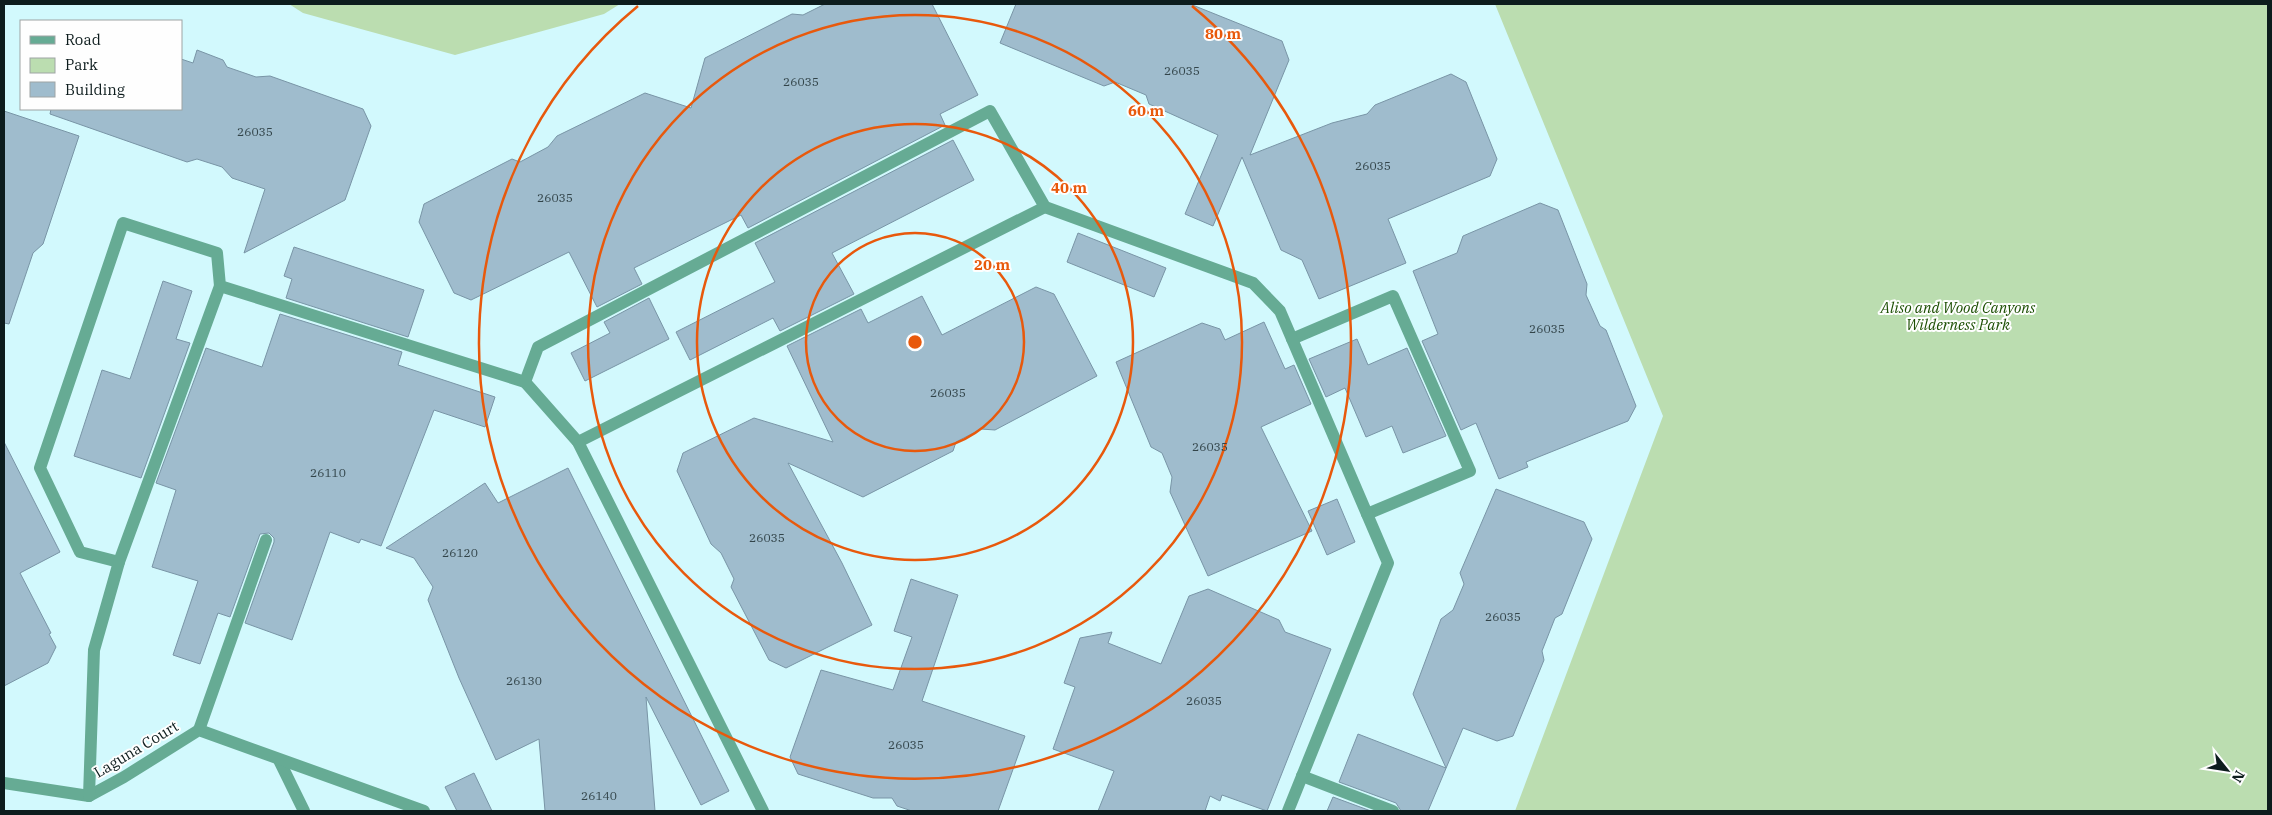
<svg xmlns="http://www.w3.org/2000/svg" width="2272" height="815" font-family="'IBM Plex Serif',serif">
	<rect width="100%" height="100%" fill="#d2f9fd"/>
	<!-- green -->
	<g fill="#bbddb0">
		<path d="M 289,4 L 620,4 L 604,14 L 455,55 L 303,13 Z"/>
		<path d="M 1495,4 L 2268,4 L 2268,811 L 1515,811 L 1663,416 Z"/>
	</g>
	<!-- building -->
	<g fill="#9fbccd" stroke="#7995a6">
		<path d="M 825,4 L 932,4 L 978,95 L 940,114 L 945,125 L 748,228 L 741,215 L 634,268 L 642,284 L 597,307 L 569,252 L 471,300 L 454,293 L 419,222 L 424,204 L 512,159 L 520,162 L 548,147 L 557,136 L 645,93 L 691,108 L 705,58 L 792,14 L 803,15 Z"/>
		<path d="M 1016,4 L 1190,4 L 1282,41 L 1289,60 L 1250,155 L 1332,123 L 1367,114 L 1375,105 L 1451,74 L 1466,82 L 1497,159 L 1490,176 L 1388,219 L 1406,263 L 1319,299 L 1302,260 L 1281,250 L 1242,157 L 1213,226 L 1185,214 L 1218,135 L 1149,104 L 1146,95 L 1115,82 L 1104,86 L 1000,43 Z"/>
		<path d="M 197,50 L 223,60 L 227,67 L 256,77 L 270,76 L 363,109 L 371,126 L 345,200 L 244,253 L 265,189 L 232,178 L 222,167 L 197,159 L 187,162 L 50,114 L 51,109 L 181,109 L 181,59 L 193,63 Z"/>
		<path d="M 4,111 L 79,136 L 43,244 L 33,253 L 9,324 L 4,323 Z"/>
		<path d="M 953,140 L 974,180 L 832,253 L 854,294 L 780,331 L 773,318 L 690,360 L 676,332 L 775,282 L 755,243 Z"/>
		<path d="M 1540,203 L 1558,210 L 1587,284 L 1586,295 L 1600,326 L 1606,330 L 1636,406 L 1628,421 L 1526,462 L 1528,467 L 1499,479 L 1476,423 L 1461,430 L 1422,341 L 1438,334 L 1413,271 L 1457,253 L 1463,236 Z"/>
		<path d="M 1078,233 L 1166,268 L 1154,297 L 1067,262 Z"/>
		<path d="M 294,247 L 424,290 L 408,337 L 286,298 L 292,279 L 284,276 Z"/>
		<path d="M 163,281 L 192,291 L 176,339 L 190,343 L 141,478 L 74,456 L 102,370 L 130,379 Z"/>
		<path d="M 1036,287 L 1054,294 L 1097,376 L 995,430 L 981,429 L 956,442 L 953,451 L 863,497 L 788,463 L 842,563 L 872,625 L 786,668 L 769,660 L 731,587 L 734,579 L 721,553 L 711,544 L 677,471 L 683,453 L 754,418 L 833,442 L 787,346 L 861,309 L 868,323 L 922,296 L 942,335 Z"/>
		<path d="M 649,298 L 669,339 L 585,381 L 571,353 L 610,333 L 604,322 Z"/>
		<path d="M 280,314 L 402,352 L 398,365 L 495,397 L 485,427 L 434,410 L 381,546 L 361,539 L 359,543 L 330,532 L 292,640 L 245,623 L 274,542 L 274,538 L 269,533 L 260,534 L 230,617 L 218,613 L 200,664 L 173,655 L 198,581 L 152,567 L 176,490 L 156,483 L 206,348 L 262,367 Z"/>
		<path d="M 1264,322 L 1285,369 L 1294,365 L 1311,404 L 1261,427 L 1312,531 L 1208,576 L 1170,492 L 1172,477 L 1162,453 L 1151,447 L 1116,362 L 1202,323 L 1220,329 L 1225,340 Z"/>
		<path d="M 1357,339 L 1368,365 L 1407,348 L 1446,436 L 1403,453 L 1392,426 L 1366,437 L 1345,388 L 1326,397 L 1309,359 Z"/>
		<path d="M 4,442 L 60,552 L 20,573 L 51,633 L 49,634 L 56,647 L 48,663 L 4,686 Z"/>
		<path d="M 568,468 L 729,791 L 701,805 L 646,697 L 655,811 L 545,811 L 539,739 L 496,760 L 459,678 L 428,600 L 433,587 L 414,558 L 386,548 L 485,483 L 498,503 Z"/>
		<path d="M 1496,489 L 1584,522 L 1592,539 L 1562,614 L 1555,618 L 1542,651 L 1544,660 L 1513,736 L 1497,741 L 1463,728 L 1428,811 L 1401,811 L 1396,803 L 1339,782 L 1358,734 L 1446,768 L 1413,694 L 1441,619 L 1453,610 L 1464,584 L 1460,573 Z"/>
		<path d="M 1337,499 L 1355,542 L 1327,555 L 1308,511 Z"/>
		<path d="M 911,579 L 958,595 L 922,701 L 1025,736 L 998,811 L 912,811 L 897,806 L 892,798 L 873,798 L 798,774 L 790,757 L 821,670 L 893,690 L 912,637 L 894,631 Z"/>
		<path d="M 1208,589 L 1279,620 L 1285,632 L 1331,649 L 1267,811 L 1222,795 L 1220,801 L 1210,796 L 1205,811 L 1098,811 L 1114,771 L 1053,749 L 1075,687 L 1064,683 L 1080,638 L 1112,632 L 1108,643 L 1161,664 L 1189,596 Z"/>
		<path d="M 474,773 L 492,811 L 457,811 L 445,787 Z"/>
		<path d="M 1333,797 L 1371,811 L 1327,811 Z"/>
	</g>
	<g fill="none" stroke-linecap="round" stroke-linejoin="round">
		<!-- minor -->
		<g stroke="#66ab94" stroke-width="12">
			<path d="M 1292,339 L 1393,296 L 1470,471 L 1367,514"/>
			<path d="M 578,442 L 1045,207"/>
			<path d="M 119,562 L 80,552 L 40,468 L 123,223 L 217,253 L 220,286 L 525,382"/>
			<path d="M 199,730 L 266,540"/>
			<path d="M 279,760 L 304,811"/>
			<path d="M 1302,776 L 1393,811"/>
			<path d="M 4,783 L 89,796 L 124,777 L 199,730 L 424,811"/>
			<path d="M 89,796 L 94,650 L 119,562 L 220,286"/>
			<path d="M 763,811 L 578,442 L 525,382 L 538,347 L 990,111 L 1045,207 L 1253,283 L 1280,311 L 1388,563 L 1288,811"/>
		</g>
	</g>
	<!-- distance rings -->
	<g fill="none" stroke="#e8590c" stroke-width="2.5">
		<circle cx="915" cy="342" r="109"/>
		<circle cx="915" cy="342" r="218"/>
		<circle cx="915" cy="342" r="327"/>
		<path d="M1192 6A436 436 0 1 1 638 6"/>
	</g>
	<g text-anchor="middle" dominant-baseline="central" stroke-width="4" stroke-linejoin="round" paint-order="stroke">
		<!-- number labels -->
		<g font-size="12" fill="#324449">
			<text x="1182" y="70">26035</text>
			<text x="801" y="81">26035</text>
			<text x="255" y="131">26035</text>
			<text x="1373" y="165">26035</text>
			<text x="555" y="197">26035</text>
			<text x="1547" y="328">26035</text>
			<text x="948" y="392">26035</text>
			<text x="1210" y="446">26035</text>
			<text x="328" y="472">26110</text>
			<text x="767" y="537">26035</text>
			<text x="460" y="552">26120</text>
			<text x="1503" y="616">26035</text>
			<text x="524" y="680">26130</text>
			<text x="1204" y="700">26035</text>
			<text x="906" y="744">26035</text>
			<text x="599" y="795">26140</text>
		</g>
		<!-- park labels -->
		<g font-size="15" font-style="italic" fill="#1c4f03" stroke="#fefefe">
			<text x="1958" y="307">Aliso and Wood Canyons<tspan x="1958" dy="17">Wilderness Park</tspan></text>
		</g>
		<!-- street labels -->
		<g font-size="15" fill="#0d1c1d" stroke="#fefefe">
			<text transform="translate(136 749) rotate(-31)">Laguna Court</text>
		</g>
	</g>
	<circle cx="915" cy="342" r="8" fill="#e8590c" stroke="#fefefe" stroke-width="2.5"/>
	<g font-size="15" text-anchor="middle" font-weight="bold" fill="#e8590c" stroke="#fefefe" stroke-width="4" stroke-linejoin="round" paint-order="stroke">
		<text x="1223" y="39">80 m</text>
		<text x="1146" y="116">60 m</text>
		<text x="1069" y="193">40 m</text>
		<text x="992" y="270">20 m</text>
	</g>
	<!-- border -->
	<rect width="2272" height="815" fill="none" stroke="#0d1c1d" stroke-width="10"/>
	<!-- legend -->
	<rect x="20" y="20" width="162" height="90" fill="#fefefe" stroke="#9ea4a4"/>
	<rect x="30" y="36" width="25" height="8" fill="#66ab94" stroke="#9ea4a4"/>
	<text x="65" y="45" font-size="15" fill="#0d1c1d">Road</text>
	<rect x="30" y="58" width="25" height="15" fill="#bbddb0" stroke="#9ea4a4"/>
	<text x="65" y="70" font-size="15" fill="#0d1c1d">Park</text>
	<rect x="30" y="82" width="25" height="15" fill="#9fbccd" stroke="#9ea4a4"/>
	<text x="65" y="95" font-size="15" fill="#0d1c1d">Building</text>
	<!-- north arrow -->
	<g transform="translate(2227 770) rotate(120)" stroke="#fefefe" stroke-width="4" paint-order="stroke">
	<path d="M0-4L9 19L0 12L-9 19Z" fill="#0d1c1d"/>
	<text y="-8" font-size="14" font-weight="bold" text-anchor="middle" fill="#0d1c1d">N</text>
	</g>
</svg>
